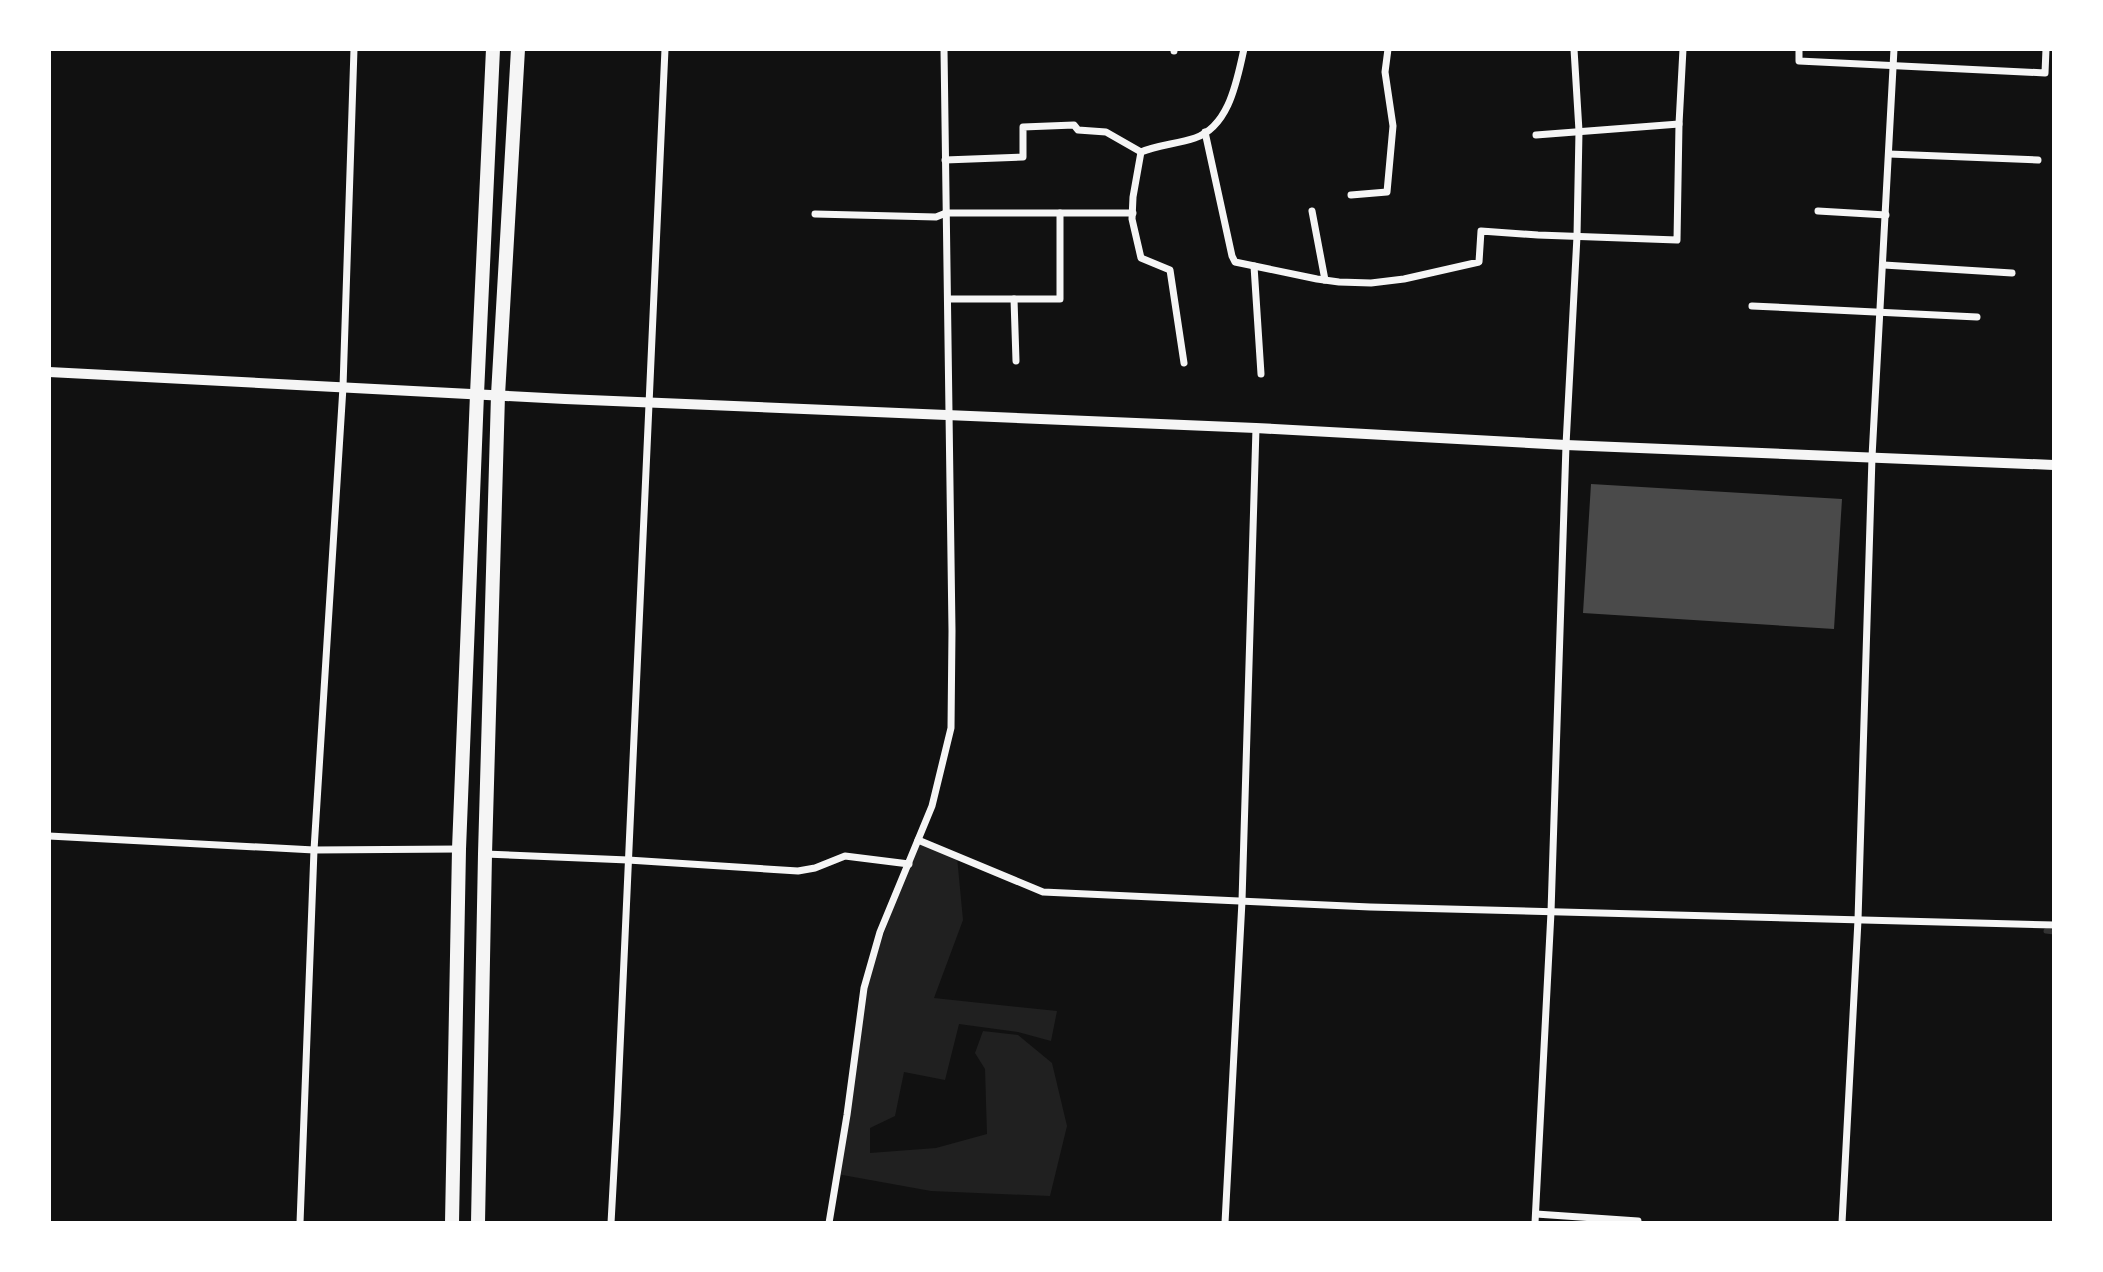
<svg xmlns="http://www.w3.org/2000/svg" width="2103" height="1272" font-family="Raleway,sans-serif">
	<rect width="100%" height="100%" fill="#111"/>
	<!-- green -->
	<path fill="#202020" d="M 918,840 L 957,857 L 963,920 L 934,998 L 1057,1011 L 1051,1041 L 1018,1032 L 959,1024 L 945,1080 L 904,1072 L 895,1116 L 870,1128 L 870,1153 L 936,1148 L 987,1134 L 985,1069 L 975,1053 L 983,1031 L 1018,1035 L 1052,1063 L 1067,1126 L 1050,1196 L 931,1191 L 837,1174 L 864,988 Z"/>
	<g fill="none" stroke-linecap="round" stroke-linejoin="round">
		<!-- stream -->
		<path stroke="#333" stroke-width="5" d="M 2046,931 L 2054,932"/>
	</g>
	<!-- building -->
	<path fill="#4a4a4a" d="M 1591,484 L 1842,499 L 1834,629 L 1583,613 Z"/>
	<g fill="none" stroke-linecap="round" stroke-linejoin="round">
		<!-- minor -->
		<g stroke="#f5f5f5" stroke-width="7">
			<path d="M 1799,49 L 1799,61 L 2045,73 L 2046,49"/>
			<path d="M 1174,51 L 1174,49"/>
			<path d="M 1205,132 L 1232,256 L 1235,262 L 1317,279 L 1339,282 L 1371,283 L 1404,279 L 1479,262 L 1481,231 L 1538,235 L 1677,240 L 1679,124 L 1683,49"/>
			<path d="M 1536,135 L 1679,124"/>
			<path d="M 1889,154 L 2038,160"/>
			<path d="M 945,160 L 1023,157 L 1023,127 L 1074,125 L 1078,130 L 1106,132 L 1141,152"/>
			<path d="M 1351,195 L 1387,192 L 1393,126 L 1385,72 L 1388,49"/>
			<path d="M 1312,211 L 1325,280"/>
			<path d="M 1818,211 L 1886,215"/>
			<path d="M 815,214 L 936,217 L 946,213 L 1133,213"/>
			<path d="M 1884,265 L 2012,273"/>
			<path d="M 1254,266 L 1261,374"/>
			<path d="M 948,299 L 1060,299 L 1060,213"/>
			<path d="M 1014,299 L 1016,361"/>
			<path d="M 1752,306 L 1977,317"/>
			<path d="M 1184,363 L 1170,270 L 1141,258 L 1132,219 L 1133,197 L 1141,152 C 1158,145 1177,144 1195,138 C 1230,126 1237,79 1244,49"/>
			<path d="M 49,836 L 314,850 L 459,849"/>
			<path d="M 918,840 L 1043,892 L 1370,907 L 2054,925"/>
			<path d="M 485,854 L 628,860 L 798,871 L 815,868 L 845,856 L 909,864"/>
			<path d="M 1536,1214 L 1638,1221"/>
			<path d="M 300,1223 L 314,850 L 343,387 L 354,49"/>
			<path d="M 611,1223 L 617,1115 L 665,49"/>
			<path d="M 829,1223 L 847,1115 L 864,988 L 880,932 L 932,806 L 951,728 L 952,631 L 944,49"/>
			<path d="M 1225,1223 L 1242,901 L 1256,428"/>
			<path d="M 1535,1223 L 1551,912 L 1566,445 L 1577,236 L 1579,131 L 1574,49"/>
			<path d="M 1842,1223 L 1858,920 L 1872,457 L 1894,49"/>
		</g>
		<!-- tertiary -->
		<path stroke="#f5f5f5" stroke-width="10" d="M 49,372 L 565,399 L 1256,428 L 1566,445 L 2054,465"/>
		<!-- primary -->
		<g stroke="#f5f5f5" stroke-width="14">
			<path d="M 452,1223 L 459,849 L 477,394 L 493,49"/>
			<path d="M 478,1223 L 485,854 L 498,395 L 518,49"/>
		</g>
	</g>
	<!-- border -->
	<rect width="2103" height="1272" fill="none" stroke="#ffffff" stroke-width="102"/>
</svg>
